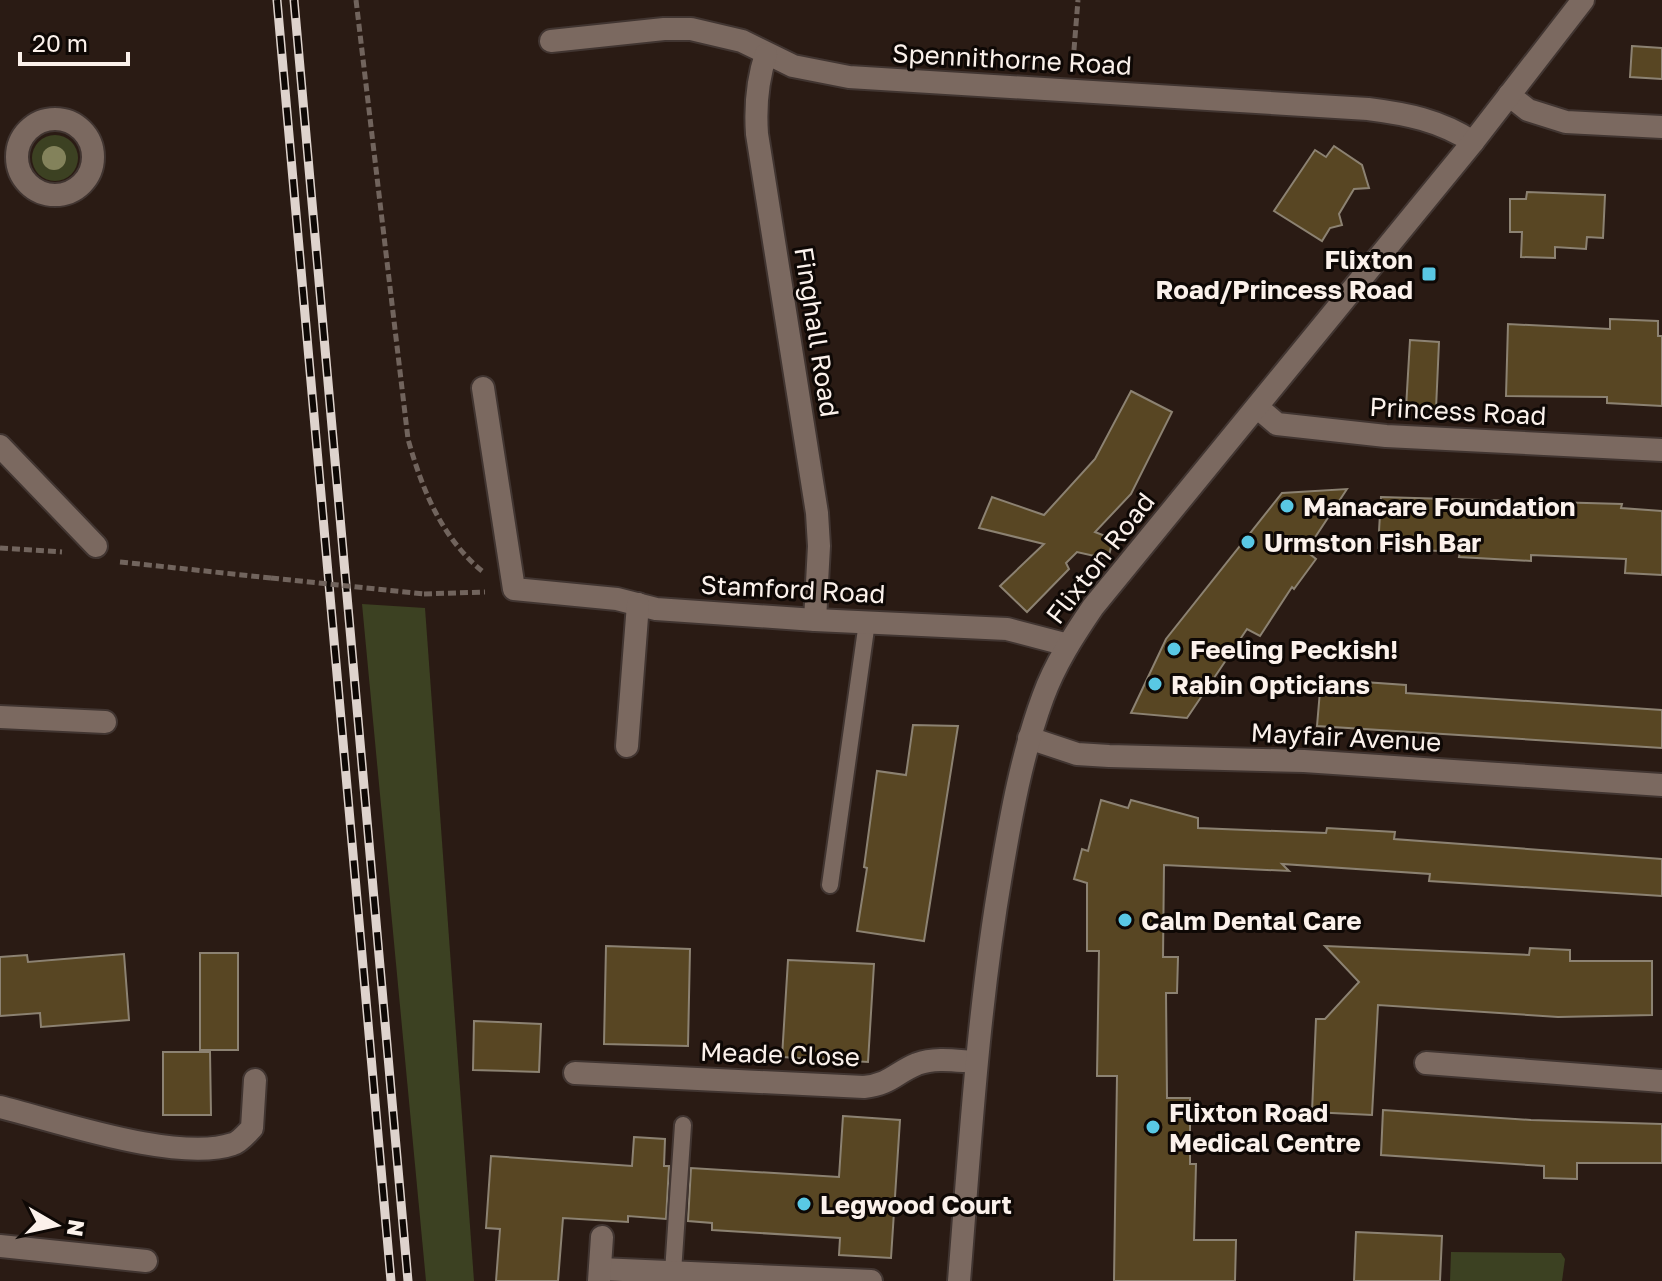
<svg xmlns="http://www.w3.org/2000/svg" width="1662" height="1281" font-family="'Golos Text',sans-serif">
	<rect width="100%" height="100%" fill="#2a1b14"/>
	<!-- green -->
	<g fill="#3c4122">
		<circle cx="55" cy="158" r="23"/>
		<path d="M 362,604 L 425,608 L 474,1281 L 426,1281 Z"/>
		<path d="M 1451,1252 L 1561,1253 L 1565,1259 L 1562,1281 L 1450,1281 Z"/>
	</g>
	<!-- building -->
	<g fill="#584623" stroke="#8c8272" stroke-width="2">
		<path d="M 1632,46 L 1662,48 L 1662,79 L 1630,77 Z"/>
		<path d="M 1334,146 L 1362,165 L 1369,188 L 1354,189 L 1339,214 L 1342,225 L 1330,228 L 1322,241 L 1274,211 L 1315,150 L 1326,157 Z"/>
		<path d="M 1527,192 L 1605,195 L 1603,238 L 1587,237 L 1586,249 L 1555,247 L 1555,258 L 1521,257 L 1522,232 L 1510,232 L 1510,199 L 1526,199 Z"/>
		<path d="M 1610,319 L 1658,321 L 1658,336 L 1662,336 L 1662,406 L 1607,403 L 1607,397 L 1506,396 L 1508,324 L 1610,329 Z"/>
		<path d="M 1410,340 L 1439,342 L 1436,409 L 1406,408 Z"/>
		<path d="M 1131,391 L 1172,412 L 1131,494 L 1095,532 L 1113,539 L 1108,559 L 1077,552 L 1066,563 L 1069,569 L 1027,612 L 1000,586 L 1044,544 L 979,528 L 992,497 L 1044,515 L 1095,459 Z"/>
		<path d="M 1347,489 L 1306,551 L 1316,559 L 1294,589 L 1292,587 L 1260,636 L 1247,629 L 1187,718 L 1131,713 L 1166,639 L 1282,493 Z"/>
		<path d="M 1381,497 L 1622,504 L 1621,508 L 1662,511 L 1662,575 L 1625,573 L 1626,559 L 1531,555 L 1531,561 L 1459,557 L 1460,552 L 1378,548 Z"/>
		<path d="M 1321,679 L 1406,685 L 1406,693 L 1662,710 L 1662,748 L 1317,726 Z"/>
		<path d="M 913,725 L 958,726 L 924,941 L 857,931 L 867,868 L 864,867 L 877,771 L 906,775 Z"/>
		<path d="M 1101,800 L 1128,808 L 1131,800 L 1198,818 L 1198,828 L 1326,833 L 1327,828 L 1395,832 L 1394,839 L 1662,859 L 1662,896 L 1429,881 L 1430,874 L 1282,864 L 1289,871 L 1164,865 L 1163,957 L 1178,957 L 1177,993 L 1166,993 L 1167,1098 L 1190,1098 L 1190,1164 L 1196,1164 L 1194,1240 L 1236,1240 L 1235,1281 L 1114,1281 L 1117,1076 L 1097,1076 L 1099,951 L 1087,951 L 1087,883 L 1074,879 L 1082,849 L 1088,851 Z"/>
		<path d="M 606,946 L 690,949 L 688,1046 L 604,1044 Z"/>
		<path d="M 1325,946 L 1529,955 L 1530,948 L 1570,950 L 1570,961 L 1652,961 L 1652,1015 L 1558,1017 L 1378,1005 L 1372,1115 L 1312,1112 L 1316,1019 L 1325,1019 L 1359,982 Z"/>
		<rect x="200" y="953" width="38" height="97"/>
		<path d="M 124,954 L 129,1020 L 41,1027 L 40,1013 L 0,1016 L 0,957 L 27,955 L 28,962 Z"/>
		<path d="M 788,960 L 874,964 L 868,1062 L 782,1057 Z"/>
		<path d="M 474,1021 L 541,1024 L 539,1072 L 473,1070 Z"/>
		<path d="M 163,1052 L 210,1052 L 211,1115 L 163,1115 Z"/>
		<path d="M 1383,1110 L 1531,1120 L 1662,1124 L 1662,1163 L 1577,1163 L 1577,1179 L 1544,1178 L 1544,1166 L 1381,1155 Z"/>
		<path d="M 843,1116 L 900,1120 L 891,1258 L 839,1255 L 840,1238 L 712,1230 L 712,1223 L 688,1221 L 691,1168 L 839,1177 Z"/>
		<path d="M 634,1137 L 665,1139 L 664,1166 L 669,1166 L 666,1219 L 628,1216 L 628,1222 L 563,1218 L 558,1281 L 496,1281 L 500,1229 L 486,1228 L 491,1156 L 632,1166 Z"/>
		<path d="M 1356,1232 L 1442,1236 L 1440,1281 L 1354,1281 Z"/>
	</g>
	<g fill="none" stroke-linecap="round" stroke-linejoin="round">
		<!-- service casing -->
		<g stroke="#413531" stroke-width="20">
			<g id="service">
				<path d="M 830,885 L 867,622"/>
				<path d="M 673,1272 L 683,1125"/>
			</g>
		</g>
		<!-- minor casing -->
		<g stroke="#413531" stroke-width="26">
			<g id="minor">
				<path d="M 551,41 L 664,29 L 691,29 L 742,41 L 793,66 L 849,77 L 1368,109 C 1407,114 1439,120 1473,142"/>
				<path d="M 766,54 C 757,81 755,105 757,134 L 817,513 L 819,546 L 815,620"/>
				<path d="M 1509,95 L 1528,110 L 1566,122 L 1662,127"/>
				<circle cx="55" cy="157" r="38"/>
				<path d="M 483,388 L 514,589 L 617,599 L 656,609 L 815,620 L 1007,629 L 1068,645"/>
				<path d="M 1257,407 L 1277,424 L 1386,436 L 1662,450"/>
				<path d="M 0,446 L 96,546"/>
				<path d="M 0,717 L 105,722"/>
				<path d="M 1029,738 L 1077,754 L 1109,756 L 1304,761 L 1662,785"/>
				<path d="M 627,746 L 638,604"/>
				<path d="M 1426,1063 L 1662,1081"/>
				<path d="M 575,1073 L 864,1087 C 891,1084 895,1073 917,1064 C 936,1057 957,1061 976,1062"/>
				<path d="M 0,1107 C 57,1121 178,1163 233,1144 C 240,1142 247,1133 252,1128 L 255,1080"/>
				<path d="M 0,1246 L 146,1261"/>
				<path d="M 600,1269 L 871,1281"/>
				<path d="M 599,1281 L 602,1237"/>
			</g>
		</g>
		<!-- tertiary casing -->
		<g stroke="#413531" stroke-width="26">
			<path id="tertiary" d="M 959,1281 C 970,1145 978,1009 1001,875 C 1011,815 1022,754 1043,697 C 1055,664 1074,635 1093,607 L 1473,142 L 1583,0"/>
		</g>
		<!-- path -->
		<g stroke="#71645d" stroke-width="5" stroke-dasharray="8 4" stroke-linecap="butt">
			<path d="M 356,0 L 408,439 C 422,489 441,537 482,571"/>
			<path d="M 1073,62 L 1078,0"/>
			<path d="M 0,548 L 62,552"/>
			<path d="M 120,562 L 271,578"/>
			<path d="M 424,594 L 485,592"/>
		</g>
		<!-- service -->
		<use href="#service" stroke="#7b6960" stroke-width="16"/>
		<!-- minor -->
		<use href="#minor" stroke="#7b6960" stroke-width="22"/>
		<!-- tertiary -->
		<use href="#tertiary" stroke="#7b6960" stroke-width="22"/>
		<!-- rail casing -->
		<g stroke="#ded3cd" stroke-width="9">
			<g id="rail">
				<path d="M 277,0 L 391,1281"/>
				<path d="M 294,0 L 408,1281"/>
			</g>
		</g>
		<!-- rail -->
		<use href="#rail" stroke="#0e0805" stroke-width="6" stroke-dasharray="18" stroke-linecap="butt"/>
		<!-- path-bridge -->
		<path stroke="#71645d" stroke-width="5" stroke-dasharray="8 4" stroke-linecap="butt" d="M 271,578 L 424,594"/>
	</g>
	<!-- trees -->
	<circle fill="#83825b" cx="54" cy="158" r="12"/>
	<!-- markers -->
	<g fill="#59c8e4" stroke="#0e0805" stroke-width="3">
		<rect x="1421" y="266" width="16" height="16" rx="4"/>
		<circle cx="1287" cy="506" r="8"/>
		<circle cx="1248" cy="542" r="8"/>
		<circle cx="1174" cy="649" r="8"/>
		<circle cx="1155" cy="684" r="8"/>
		<circle cx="1125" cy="920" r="8"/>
		<circle cx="1153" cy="1127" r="8"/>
		<circle cx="804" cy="1204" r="8"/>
	</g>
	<g text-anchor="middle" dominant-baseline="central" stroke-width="6" stroke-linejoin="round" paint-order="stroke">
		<!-- street labels -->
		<g font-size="26" fill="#fbf1eb" stroke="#0e0805">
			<text transform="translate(1012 59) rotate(3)">Spennithorne Road</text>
			<text transform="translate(817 332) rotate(81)">Finghall Road</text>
			<text transform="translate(1458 411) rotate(3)">Princess Road</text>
			<text transform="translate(1100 558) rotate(-52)">Flixton Road</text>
			<text transform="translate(793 589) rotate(3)">Stamford Road</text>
			<text transform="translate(1346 737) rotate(3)">Mayfair Avenue</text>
			<text transform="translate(780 1054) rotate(2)">Meade Close</text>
		</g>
		<!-- poi labels -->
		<g font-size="26" font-weight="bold" fill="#fbf1eb" stroke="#0e0805" text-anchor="start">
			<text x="1413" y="259" text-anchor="end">Flixton<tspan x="1413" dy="30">Road/Princess Road</tspan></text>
			<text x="1303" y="506">Manacare Foundation</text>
			<text x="1264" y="542">Urmston Fish Bar</text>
			<text x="1190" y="649">Feeling Peckish!</text>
			<text x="1171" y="684">Rabin Opticians</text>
			<text x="1141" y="920">Calm Dental Care</text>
			<text x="1169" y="1112">Flixton Road<tspan x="1169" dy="30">Medical Centre</tspan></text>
			<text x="820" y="1204">Legwood Court</text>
		</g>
	</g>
	<!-- north arrow -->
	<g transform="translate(56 1225) rotate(99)" stroke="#0e0805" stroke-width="6" paint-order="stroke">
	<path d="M0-6L14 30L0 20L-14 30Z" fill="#fbf1eb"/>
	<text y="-12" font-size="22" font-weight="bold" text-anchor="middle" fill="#fbf1eb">N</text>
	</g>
	<!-- scale -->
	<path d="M20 52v12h108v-12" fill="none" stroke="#fbf1eb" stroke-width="4"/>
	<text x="32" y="52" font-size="24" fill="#fbf1eb" stroke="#0e0805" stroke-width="6" paint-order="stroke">20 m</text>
</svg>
